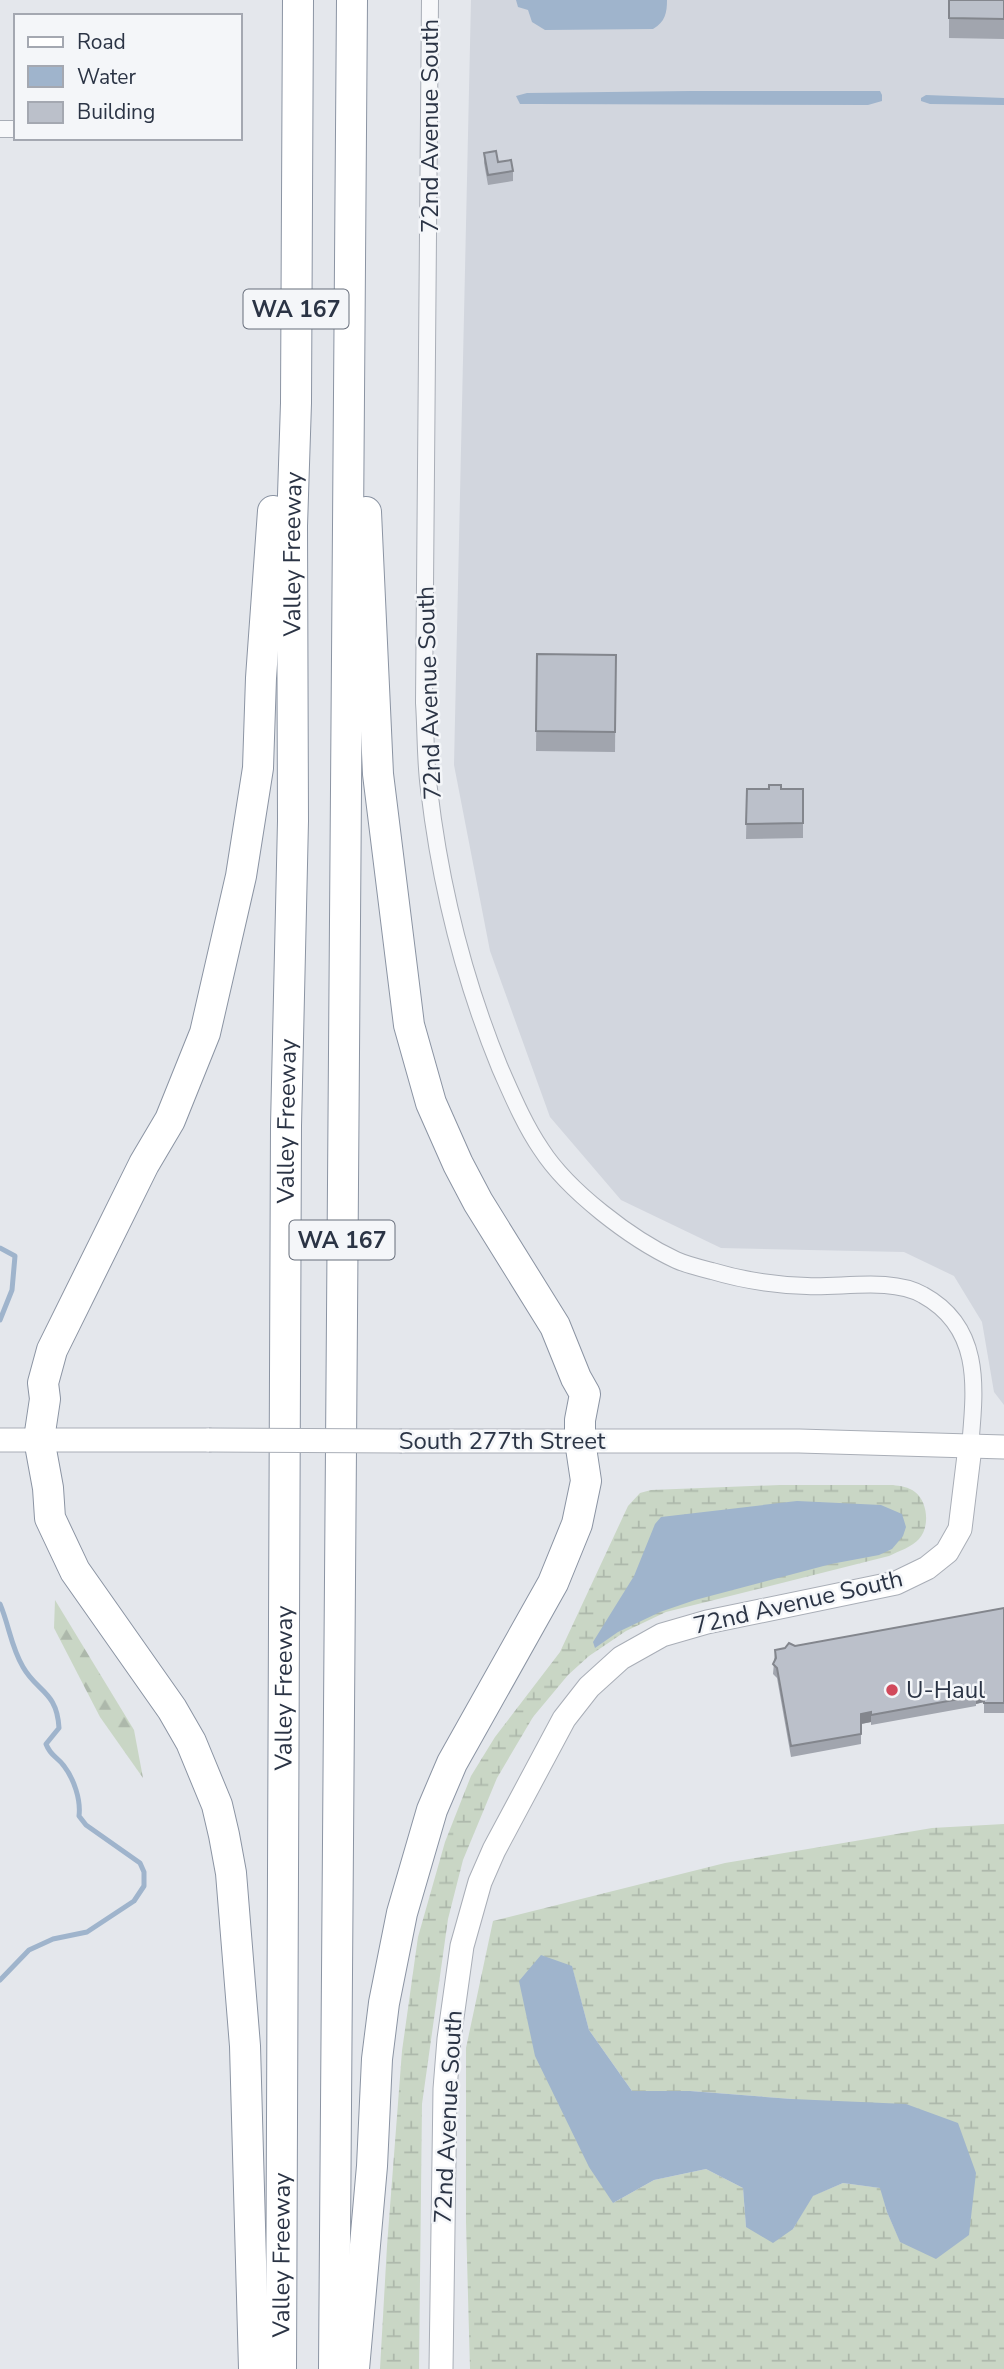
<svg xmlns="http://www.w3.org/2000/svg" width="1004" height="2369" font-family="'Nunito Sans',sans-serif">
	<defs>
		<pattern id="forest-firs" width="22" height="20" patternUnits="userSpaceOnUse" patternTransform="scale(1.75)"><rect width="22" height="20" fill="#c9d6c5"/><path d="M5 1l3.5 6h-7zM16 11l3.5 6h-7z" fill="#adb8ab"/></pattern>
		<pattern id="wetland-marsh" width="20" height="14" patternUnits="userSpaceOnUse" patternTransform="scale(1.75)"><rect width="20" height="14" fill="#c9d6c5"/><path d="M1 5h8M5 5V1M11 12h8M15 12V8" fill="none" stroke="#adb8ab"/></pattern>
	</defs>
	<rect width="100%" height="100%" fill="#e4e7ec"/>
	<!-- built -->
	<path fill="#d2d6de" d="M 471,0 L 1004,0 L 1004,1405 L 994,1392 L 982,1322 L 954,1276 L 904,1252 L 721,1248 L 621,1200 L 550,1117 L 490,951 L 454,765 Z"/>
	<!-- forest -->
	<path fill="url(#forest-firs)" d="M 55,1600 L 134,1730 L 143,1778 L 100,1717 L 54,1628 Z"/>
	<!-- wetland -->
	<g fill="url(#wetland-marsh)" fill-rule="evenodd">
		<path d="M 780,1485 L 893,1485 C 900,1486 909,1487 915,1492 C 928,1502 930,1527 919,1539 C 912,1547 899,1551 889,1556 L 666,1612 L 626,1631 L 589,1656 L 568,1675 L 533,1717 L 497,1778 L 463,1860 L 448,1919 L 422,2104 L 419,2369 L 380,2369 L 387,2246 L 402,2051 L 418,1937 L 445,1842 L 471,1776 L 495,1737 L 560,1652 L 628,1506 L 640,1493 L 651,1490 Z"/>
		<path d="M 1004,1824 L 1004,2369 L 470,2369 L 466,2222 L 466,2048 L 493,1921 L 725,1863 L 932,1828 ZM 572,1967 L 589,2030 L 632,2091 L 690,2091 L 792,2099 L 969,2235 L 900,2241 L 887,2212 L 881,2188 L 843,2183 L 812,2196 L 793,2229 L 746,2227 L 743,2188 L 706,2169 L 654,2180 L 613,2203 Z"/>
	</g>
	<!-- water -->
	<g fill="#9fb4cc">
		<path d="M 516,0 L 667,0 C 667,13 665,22 653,29 L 545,30 L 532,22 L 528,10 L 518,7 Z"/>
		<path d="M 690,91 L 880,91 L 882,95 L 882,101 L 868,105 L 535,104 L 520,104 L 516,96 L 527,93 Z"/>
		<path d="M 926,95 L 1004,98 L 1004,105 L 930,104 L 921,101 L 921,98 Z"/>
		<path d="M 797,1501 L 881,1505 L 902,1514 L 906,1527 L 903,1536 L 892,1549 L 879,1555 L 831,1564 L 695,1600 L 660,1612 L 618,1632 L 595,1648 L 593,1642 L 634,1576 L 655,1524 L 661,1517 Z"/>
		<path d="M 541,1955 L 572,1966 L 589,2030 L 632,2091 L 690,2091 L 792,2099 L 906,2104 L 958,2123 L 976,2173 L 969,2235 L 936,2259 L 900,2242 L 887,2212 L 880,2188 L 843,2183 L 813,2196 L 793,2229 L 773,2243 L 746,2227 L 743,2188 L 706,2169 L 654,2180 L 613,2203 L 589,2167 L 535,2056 L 519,1981 Z"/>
	</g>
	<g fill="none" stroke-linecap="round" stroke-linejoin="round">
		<!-- stream -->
		<g stroke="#9fb4cc" stroke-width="5">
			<path d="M 0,1248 L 15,1256 L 12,1290 L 0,1320"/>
			<path d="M 0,1604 C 9,1625 11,1647 23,1667 C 37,1692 57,1691 59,1728 L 46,1744 C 51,1757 57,1756 64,1766 C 74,1779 81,1800 79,1816 L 86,1825 L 140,1863 L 144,1872 L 144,1886 L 134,1901 L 87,1932 L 53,1939 L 29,1950 L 0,1980"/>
		</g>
		<!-- street casing -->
		<g stroke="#a9aeb7" stroke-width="18">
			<g id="street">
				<path d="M 430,0 L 424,703 C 426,731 425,760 429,789 C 440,883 464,980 500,1068 C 512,1095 524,1124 541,1149 C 568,1191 631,1239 676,1260 C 687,1265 700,1268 712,1271 C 742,1280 775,1285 807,1286 C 841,1288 892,1277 923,1295 C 983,1328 975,1389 970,1447"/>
				<path d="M 0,129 L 16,129"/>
			</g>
		</g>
		<!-- secondary casing -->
		<g stroke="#a9aeb7" stroke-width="25">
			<g id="secondary">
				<path d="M 0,1440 L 209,1440"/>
				<path d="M 402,1441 L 799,1441 L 1004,1447"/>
				<path d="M 441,2369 L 445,2089 L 449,2039 L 462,1946 L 480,1882 L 494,1850 L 564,1719 L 589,1687 L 621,1658 L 662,1635 L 707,1622 L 896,1583 L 927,1568 L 947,1552 L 960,1529 L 970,1447"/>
			</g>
		</g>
		<!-- highway casing -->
		<g stroke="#8b94a3" stroke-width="32">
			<g id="highway">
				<path d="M 254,2369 L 245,2046 L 231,1873 L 224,1835 L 217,1805 L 191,1742 L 172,1709 L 75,1571 L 50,1518 L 48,1488 L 39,1439 L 45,1399 L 43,1383 L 52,1350 L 144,1164 L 170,1120 L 205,1033 L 241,876 L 258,768 L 261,678 L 273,511"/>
				<path id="s1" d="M 281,2369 L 286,1126 L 293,821 L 292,526 L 296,403 L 298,0"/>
				<path d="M 334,2369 L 352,0"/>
				<path d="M 354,2369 L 372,2166 L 377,2059 L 384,2003 L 402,1913 L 432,1810 L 452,1763 L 553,1583 L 577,1524 L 586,1481 L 580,1441 L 580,1420 L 585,1394 L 576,1378 L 555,1326 L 478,1202 L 458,1164 L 431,1103 L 409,1025 L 378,774 L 366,512"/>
			</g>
		</g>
		<!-- street -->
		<use href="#street" stroke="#f7f8fa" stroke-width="16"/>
		<!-- secondary -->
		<use href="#secondary" stroke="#fff" stroke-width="23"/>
		<!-- highway -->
		<use href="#highway" stroke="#fff" stroke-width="30"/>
		<!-- secondary-bridge casing -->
		<g stroke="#a9aeb7" stroke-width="25" stroke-linecap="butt">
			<path id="secondary-bridge" d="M 209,1440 L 402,1441"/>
		</g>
		<!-- secondary-bridge -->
		<use href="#secondary-bridge" stroke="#fff" stroke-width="23"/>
	</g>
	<!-- wall -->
	<g fill="#a1a5ae">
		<path d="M 949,0 L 1004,0 L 1004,39 L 949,38 Z"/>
		<path d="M 484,153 L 513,171 L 513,181 L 488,185 L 484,163 Z"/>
		<path d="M 537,654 L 616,655 L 615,752 L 536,751 Z"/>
		<path d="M 747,789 L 803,789 L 803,838 L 746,839 Z"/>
		<path d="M 1004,1608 L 1004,1713 L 984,1713 L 984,1702 L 976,1704 L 976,1706 L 871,1725 L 871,1722 L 861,1724 L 861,1744 L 791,1757 L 777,1678 L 773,1674 L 775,1650 Z"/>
	</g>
	<!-- shaded-wall -->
	<g fill="#83868d">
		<path d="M 984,1692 L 984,1702 L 976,1704 L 976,1694 Z"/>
		<path d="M 871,1712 L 871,1722 L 861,1724 L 861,1744 L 861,1714 Z"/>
	</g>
	<!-- building -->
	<g fill="#bbc0ca" stroke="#83868d" stroke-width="2">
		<path d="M 949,0 L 1004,0 L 1004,19 L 949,18 Z"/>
		<path d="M 496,151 L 498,162 L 511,160 L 513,171 L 488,175 L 484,153 Z"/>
		<path d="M 537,654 L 616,655 L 615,732 L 536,731 Z"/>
		<path d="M 769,785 L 781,785 L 781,789 L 803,789 L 803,823 L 746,824 L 747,789 L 769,789 Z"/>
		<path d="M 1004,1608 L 1004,1703 L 984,1703 L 984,1692 L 976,1694 L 976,1696 L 871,1715 L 871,1712 L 861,1714 L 861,1734 L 791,1746 L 777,1668 L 773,1664 L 776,1658 L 775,1650 L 785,1648 L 789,1643 L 795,1646 Z"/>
	</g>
	<!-- markers -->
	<circle fill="#d1495b" stroke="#f4f6f9" stroke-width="2.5" cx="892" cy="1690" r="7"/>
	<g text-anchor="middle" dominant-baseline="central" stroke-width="5" stroke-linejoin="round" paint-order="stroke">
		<!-- shield labels -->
		<g fill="#f4f6f9" stroke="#676e7b" stroke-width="2">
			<rect x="243.5" y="289.5" width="105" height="39" rx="5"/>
			<rect x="289.5" y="1220.5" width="105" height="39" rx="5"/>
		</g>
		<g font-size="23" font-weight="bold" fill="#2b3445">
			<text x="296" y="309">WA 167</text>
			<text x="342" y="1240">WA 167</text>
		</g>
		<!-- street labels -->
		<g font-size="24" fill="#2b3445" stroke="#f4f6f9">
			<text transform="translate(430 126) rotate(-90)">72nd Avenue South</text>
			<text stroke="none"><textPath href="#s1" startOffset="1815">Valley Freeway</textPath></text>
			<text transform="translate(429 693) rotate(-92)">72nd Avenue South</text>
			<text stroke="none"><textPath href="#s1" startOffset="1248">Valley Freeway</textPath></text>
			<text x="502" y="1441">South 277th Street</text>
			<text transform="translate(798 1602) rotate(-13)">72nd Avenue South</text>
			<text stroke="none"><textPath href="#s1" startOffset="681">Valley Freeway</textPath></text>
			<text transform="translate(448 2117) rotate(-87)">72nd Avenue South</text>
			<text stroke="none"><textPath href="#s1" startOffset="114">Valley Freeway</textPath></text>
		</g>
		<!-- poi labels -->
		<g font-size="24" fill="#2b3445" stroke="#f4f6f9" text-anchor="start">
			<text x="906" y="1690">U-Haul</text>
		</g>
	</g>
	<!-- legend -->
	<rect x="14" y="14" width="228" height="126" fill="#f4f6f9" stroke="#a4a8b1" stroke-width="2"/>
	<rect x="28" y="37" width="35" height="10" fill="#ffffff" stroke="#a4a8b1" stroke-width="2"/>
	<text x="77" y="49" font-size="21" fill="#2b3445">Road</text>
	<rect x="28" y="66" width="35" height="21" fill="#9fb4cc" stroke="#a4a8b1" stroke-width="2"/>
	<text x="77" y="84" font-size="21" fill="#2b3445">Water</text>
	<rect x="28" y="102" width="35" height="21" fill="#bbc0ca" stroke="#a4a8b1" stroke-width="2"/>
	<text x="77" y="119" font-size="21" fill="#2b3445">Building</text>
</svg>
